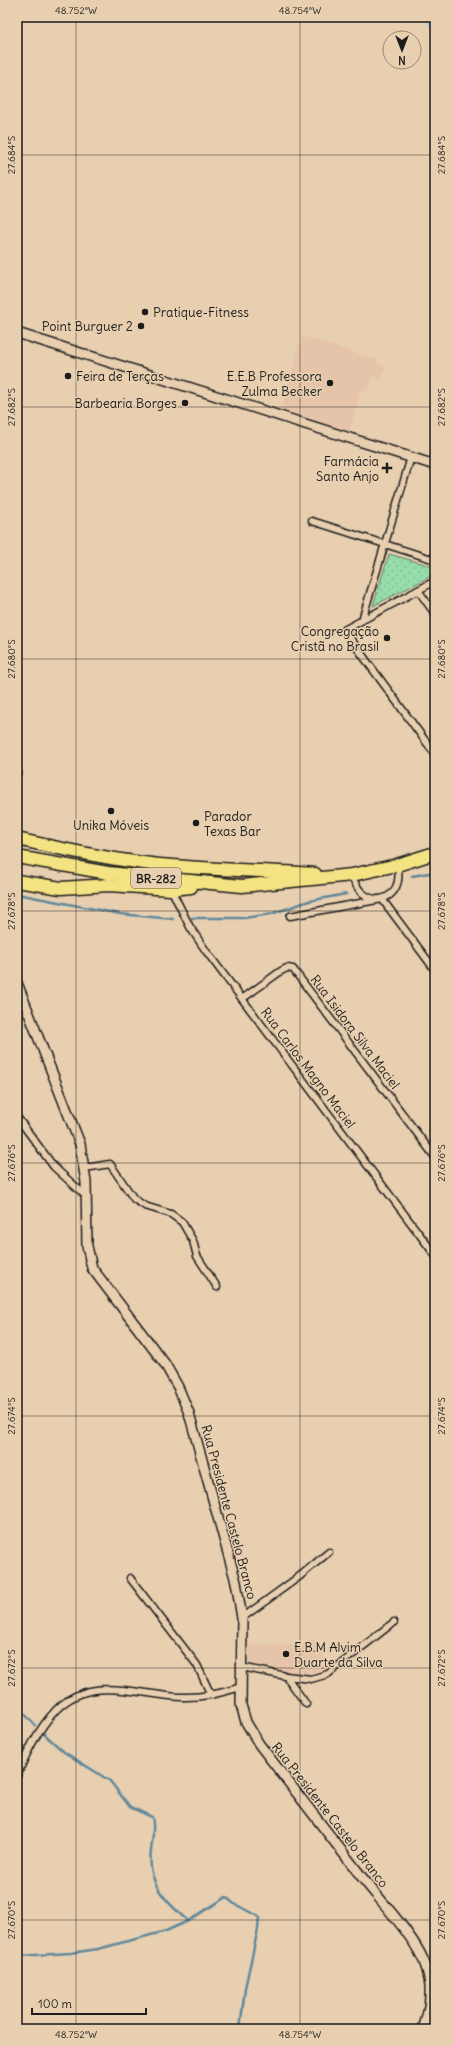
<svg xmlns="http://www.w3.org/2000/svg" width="452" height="2046" font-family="Delius,sans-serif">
	<defs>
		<pattern id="park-dots" width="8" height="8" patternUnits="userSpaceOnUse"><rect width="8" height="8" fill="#96ddaa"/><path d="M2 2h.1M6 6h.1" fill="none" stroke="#81bd92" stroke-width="1.8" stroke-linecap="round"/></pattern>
	</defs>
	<rect width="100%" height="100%" fill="#e8cfb0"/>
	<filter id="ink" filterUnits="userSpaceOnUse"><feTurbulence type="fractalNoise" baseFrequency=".025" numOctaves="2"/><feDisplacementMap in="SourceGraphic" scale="8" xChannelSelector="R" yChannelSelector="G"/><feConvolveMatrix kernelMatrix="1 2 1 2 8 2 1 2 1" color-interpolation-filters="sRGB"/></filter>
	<g filter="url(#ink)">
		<!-- built -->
		<g fill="#e6c4a9">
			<path d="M 302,336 L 378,360 L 377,364 L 385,366 L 382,379 L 374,376 L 367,391 L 361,390 L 349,432 L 281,410 Z"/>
			<path d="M 313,1638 L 332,1670 L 311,1678 L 253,1668 L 249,1665 L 249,1645 L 303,1644 Z"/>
		</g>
		<!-- park -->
		<path fill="url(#park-dots)" stroke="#597c63" d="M 389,554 L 435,567 L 435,574 L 373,606 Z"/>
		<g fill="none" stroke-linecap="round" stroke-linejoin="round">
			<!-- stream -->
			<g stroke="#62899c" stroke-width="2.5">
				<path d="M 412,876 L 435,872"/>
				<path d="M 17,894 L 120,914 L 173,919"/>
				<path d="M 192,918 L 244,918 L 271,914 L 309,901 L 346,894"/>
				<path d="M 17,1706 L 35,1725"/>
				<path d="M 44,1734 L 64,1752 L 110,1781 L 130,1807 L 152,1817 C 155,1828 152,1840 151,1851 C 147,1883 165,1901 188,1921"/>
				<path d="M 17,1956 L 71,1953 L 98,1949 L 166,1931 L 188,1921 L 226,1897 L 233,1903 L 259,1917 L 258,1929 L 245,1988 L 240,2029"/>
			</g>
			<!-- river -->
			<path stroke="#91d2f2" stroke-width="14" d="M 433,17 L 435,21"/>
			<!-- street casing -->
			<g stroke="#1c1c1c" stroke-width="9">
				<g id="street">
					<path d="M 312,521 L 435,560"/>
					<path d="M 435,581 L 344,630 L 435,754"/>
					<path d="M 418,590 L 435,614"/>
					<path d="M 362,620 L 411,457"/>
					<path d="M 17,772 L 18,772"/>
					<path d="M 352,875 C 363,914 407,902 397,865"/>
					<path d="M 171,889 L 190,927 L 206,951 L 435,1255"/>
					<path d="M 290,916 L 382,899 L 435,970"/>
					<path d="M 242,999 L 281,971 L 287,968 L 293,969 L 435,1157"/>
					<path d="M 17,1117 L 54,1167 L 87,1197"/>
					<path d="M 85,1168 L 110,1164 L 134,1199 L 145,1206 L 171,1214 L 182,1222 L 193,1241 L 197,1256 L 217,1287"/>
					<path d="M 130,1578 L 197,1665 L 211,1695"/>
					<path d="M 242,1618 L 300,1576 L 329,1552"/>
					<path d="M 241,1667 L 286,1676 L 306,1704"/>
					<path d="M 286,1676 L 311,1679 L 328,1674 L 394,1622"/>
					<path d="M 17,1776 C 27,1752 38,1729 56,1710 C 91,1674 138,1695 181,1697 C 202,1698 221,1693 241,1687"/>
				</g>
			</g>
			<!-- secondary casing -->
			<g stroke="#1c1c1c" stroke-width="12">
				<g id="secondary">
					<path d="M 17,333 L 435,465"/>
					<path d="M 17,983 L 80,1144 L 86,1182 L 87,1246 L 92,1268 L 165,1364 L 178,1387 L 189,1413 L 236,1582 L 242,1618 L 241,1705 L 246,1722 L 259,1744 C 293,1788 327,1832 361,1876 C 380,1901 417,1938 426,1967 C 433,1987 430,2010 423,2029"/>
				</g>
			</g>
			<!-- highway casing -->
			<g stroke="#1c1c1c" stroke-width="15">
				<g id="highway">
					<path d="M 17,839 C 61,849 106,859 151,864 C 206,870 260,870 315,874"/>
					<path d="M 17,857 L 108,873 L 242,886 L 352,875 L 397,865 L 435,853"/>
					<path d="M 17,881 L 61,888 L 109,885 L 171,889 L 191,887"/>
				</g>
			</g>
			<!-- street -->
			<use href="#street" stroke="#e8cfb0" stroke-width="6"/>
			<!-- secondary -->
			<use href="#secondary" stroke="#e8cfb0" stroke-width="9"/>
			<!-- highway -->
			<use href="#highway" stroke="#f4e382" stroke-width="12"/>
		</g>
	</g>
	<!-- ticks -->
	<path fill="none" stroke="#1c1c1c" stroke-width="1" stroke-opacity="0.45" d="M 76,17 L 76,2029M 300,17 L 300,2029M 17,155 L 435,155M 17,407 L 435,407M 17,659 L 435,659M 17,911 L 435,911M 17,1163 L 435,1163M 17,1416 L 435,1416M 17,1668 L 435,1668M 17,1920 L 435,1920"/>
	<!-- markers -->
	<g fill="#1c1c1c" stroke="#e8cfb0" stroke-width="1.5">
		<circle cx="145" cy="312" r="4"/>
		<circle cx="141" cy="326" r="4"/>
		<circle cx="68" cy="376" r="4"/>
		<circle cx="330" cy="383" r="4"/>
		<circle cx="185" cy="403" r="4"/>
		<path d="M385 462h4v4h4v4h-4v4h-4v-4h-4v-4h4z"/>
		<circle cx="387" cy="638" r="4"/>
		<circle cx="111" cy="811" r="4"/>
		<circle cx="196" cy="823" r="4"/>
		<circle cx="286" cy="1654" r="4"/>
	</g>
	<g text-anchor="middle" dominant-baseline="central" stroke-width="3" stroke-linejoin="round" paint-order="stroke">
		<!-- shield labels -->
		<rect fill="#e8cfb0" stroke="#595248" stroke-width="1" x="131" y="868" width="50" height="20" rx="3"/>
		<g font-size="12" font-weight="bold" fill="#1c1c1c">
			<text x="156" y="878">BR-282</text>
		</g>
		<!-- poi labels -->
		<g font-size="13" fill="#1c1c1c" stroke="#e8cfb0" text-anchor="end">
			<text x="153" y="312" text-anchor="start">Pratique-Fitness</text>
			<text x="133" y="326">Point Burguer 2</text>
			<text x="76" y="376" text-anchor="start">Feira de Terças</text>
			<text x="322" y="376">E.E.B Professora<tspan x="322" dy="15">Zulma Becker</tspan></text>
			<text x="177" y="403">Barbearia Borges</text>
			<text x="379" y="461">Farmácia<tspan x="379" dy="15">Santo Anjo</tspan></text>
			<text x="379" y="631">Congregação<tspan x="379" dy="15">Cristã no Brasil</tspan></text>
			<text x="204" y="816" text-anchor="start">Parador<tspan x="204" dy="15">Texas Bar</tspan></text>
			<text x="111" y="825" text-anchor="middle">Unika Móveis</text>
			<text x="294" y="1647" text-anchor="start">E.B.M Alvim<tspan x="294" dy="15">Duarte da Silva</tspan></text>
		</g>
		<!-- street labels -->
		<g font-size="13" fill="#1c1c1c" stroke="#e8cfb0">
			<text transform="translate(355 1032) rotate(53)">Rua Isidora Silva Maciel</text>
			<text transform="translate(308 1068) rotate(53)">Rua Carlos Magno Maciel</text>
			<text transform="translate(229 1512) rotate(75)">Rua Presidente Castelo Branco</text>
			<text transform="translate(330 1815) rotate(52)">Rua Presidente Castelo Branco</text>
		</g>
	</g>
	<!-- margin -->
	<rect width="452" height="2046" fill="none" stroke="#e8cfb0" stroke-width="44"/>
	<!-- north arrow -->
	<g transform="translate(402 50) rotate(180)"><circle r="19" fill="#e8cfb0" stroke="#968775"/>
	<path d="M0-3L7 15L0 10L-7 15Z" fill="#1c1c1c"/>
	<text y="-6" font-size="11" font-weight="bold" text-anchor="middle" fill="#1c1c1c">N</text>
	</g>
	<!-- scale -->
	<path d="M32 2008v6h114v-6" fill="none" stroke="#1c1c1c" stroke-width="2"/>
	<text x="38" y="2008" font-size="12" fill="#1c1c1c" stroke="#e8cfb0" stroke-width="3" paint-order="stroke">100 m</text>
	<rect x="22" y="22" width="408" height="2002" fill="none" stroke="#1c1c1c" stroke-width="1.5"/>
	<g font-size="10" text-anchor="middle" fill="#1c1c1c">
		<text x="76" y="14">48.752°W</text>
		<text x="300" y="14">48.754°W</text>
		<text transform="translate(441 155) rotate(-90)" y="4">27.684°S</text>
		<text transform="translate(11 155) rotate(-90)" y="4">27.684°S</text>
		<text transform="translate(11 407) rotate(-90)" y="4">27.682°S</text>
		<text transform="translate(441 407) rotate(-90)" y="4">27.682°S</text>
		<text transform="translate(441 659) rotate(-90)" y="4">27.680°S</text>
		<text transform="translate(11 659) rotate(-90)" y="4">27.680°S</text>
		<text transform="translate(11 911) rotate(-90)" y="4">27.678°S</text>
		<text transform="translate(441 911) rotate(-90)" y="4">27.678°S</text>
		<text transform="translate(441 1163) rotate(-90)" y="4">27.676°S</text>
		<text transform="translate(11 1163) rotate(-90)" y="4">27.676°S</text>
		<text transform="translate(441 1416) rotate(-90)" y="4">27.674°S</text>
		<text transform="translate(11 1416) rotate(-90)" y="4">27.674°S</text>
		<text transform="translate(441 1668) rotate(-90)" y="4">27.672°S</text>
		<text transform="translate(11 1668) rotate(-90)" y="4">27.672°S</text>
		<text transform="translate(441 1920) rotate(-90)" y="4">27.670°S</text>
		<text transform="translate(11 1920) rotate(-90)" y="4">27.670°S</text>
		<text x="76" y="2038">48.752°W</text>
		<text x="300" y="2038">48.754°W</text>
	</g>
</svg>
